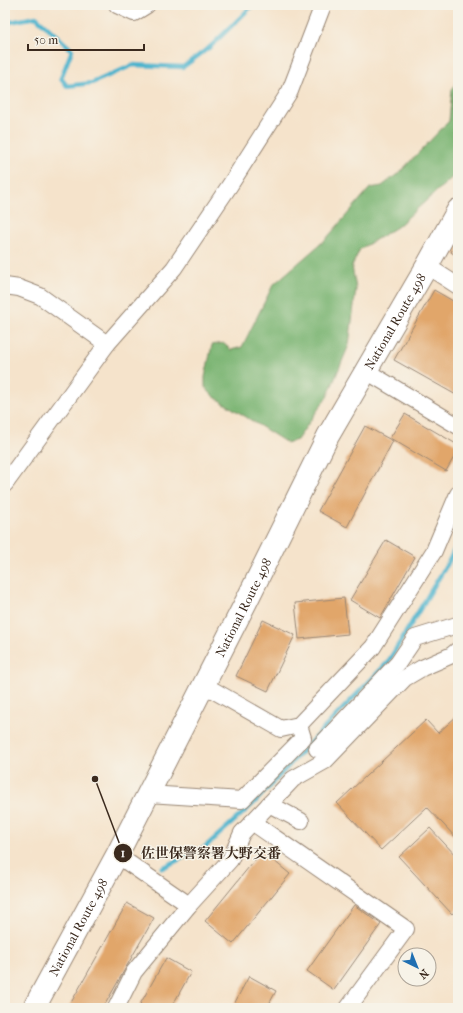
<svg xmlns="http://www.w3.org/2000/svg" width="463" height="1013" font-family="'IM FELL French Canon','Noto Serif JP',serif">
	<rect width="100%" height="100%" fill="#f7f3e8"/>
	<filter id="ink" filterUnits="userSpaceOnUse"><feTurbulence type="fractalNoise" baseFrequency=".025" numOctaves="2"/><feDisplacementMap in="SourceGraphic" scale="8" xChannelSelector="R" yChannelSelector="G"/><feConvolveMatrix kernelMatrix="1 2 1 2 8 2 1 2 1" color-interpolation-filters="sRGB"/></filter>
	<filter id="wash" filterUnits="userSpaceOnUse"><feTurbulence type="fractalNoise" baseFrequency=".012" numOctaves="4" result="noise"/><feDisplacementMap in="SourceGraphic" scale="16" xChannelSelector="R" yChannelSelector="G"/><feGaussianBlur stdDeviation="0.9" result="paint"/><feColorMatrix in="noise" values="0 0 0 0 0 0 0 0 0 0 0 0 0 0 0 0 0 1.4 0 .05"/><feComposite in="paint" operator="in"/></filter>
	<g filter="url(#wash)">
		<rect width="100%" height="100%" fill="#f5e3cb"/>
		<!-- forest -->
		<path fill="#7bb573" stroke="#5b7048" d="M 458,79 L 458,172 L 397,227 L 360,249 L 352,266 L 356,289 L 349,345 L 328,395 L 297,440 L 287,443 L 213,396 L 205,387 L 205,377 L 212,345 L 223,343 L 231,350 L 242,347 L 273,285 L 326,239 L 370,188 L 382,186 L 400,172 L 449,121 L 452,90 Z"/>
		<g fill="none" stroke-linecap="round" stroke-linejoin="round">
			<!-- stream -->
			<g stroke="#4eb4cd" stroke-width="4.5">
				<path d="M 5,23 L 36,17 L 72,50 L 61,78 L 67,86 L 92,83 L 133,65 L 183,67 L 210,47 L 253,5"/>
				<path d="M 162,868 L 205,847 L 254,803 L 305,748 L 388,662 L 449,561 L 458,542"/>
			</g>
		</g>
		<g id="blocks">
			<!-- building -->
			<g fill="#e1a66a">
				<path d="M 458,240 L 458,257 L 451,252 Z"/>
				<path d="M 434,290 L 458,304 L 458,396 L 394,360 Z"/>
				<path d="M 405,414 L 458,445 L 458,450 L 446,471 L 390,438 Z"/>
				<path d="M 365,426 L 393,441 L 347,527 L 318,511 Z"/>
				<path d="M 386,540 L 415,557 L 380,618 L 350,600 Z"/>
				<path d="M 344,598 L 348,634 L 299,639 L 295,603 Z"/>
				<path d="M 263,620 L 295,635 L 268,691 L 236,676 Z"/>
				<path d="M 458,715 L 458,840 L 427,807 L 381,850 L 337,803 L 426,720 L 438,733 Z"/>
				<path d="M 430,828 L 458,858 L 458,908 L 452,914 L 399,857 Z"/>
				<path d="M 262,851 L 290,874 L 233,944 L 205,921 Z"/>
				<path d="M 127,903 L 154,918 L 103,1008 L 68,1008 Z"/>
				<path d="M 354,905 L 381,924 L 334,990 L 307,971 Z"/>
				<path d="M 166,958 L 191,972 L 171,1008 L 138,1008 Z"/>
				<path d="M 249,976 L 276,991 L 267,1008 L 232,1008 Z"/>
			</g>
		</g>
	</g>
	<g filter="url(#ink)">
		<use href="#blocks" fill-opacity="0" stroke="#988674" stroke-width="1"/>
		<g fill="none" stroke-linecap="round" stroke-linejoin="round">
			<!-- minor casing -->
			<g stroke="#988674" stroke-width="18">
				<g id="minor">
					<path d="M 117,5 L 134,13 L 147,5"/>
					<path d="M 427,266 L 458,286"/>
					<path d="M 5,286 L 19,288 L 40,296 L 107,344"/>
					<path d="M 366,371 L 458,426"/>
					<path d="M 5,484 L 107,344 L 174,268 L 230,185 L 290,91 L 323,5"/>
					<path d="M 204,685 L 281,729 L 299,725 L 373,647 L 434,551 L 458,494"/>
					<path d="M 317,749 L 398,663 L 415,638 L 457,625 L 458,624"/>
					<path d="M 148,794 L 242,800 L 303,738 L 299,725"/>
					<path d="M 269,804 L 301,821"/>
					<path d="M 252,822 L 406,929 L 348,1008"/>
					<path d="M 117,855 L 189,905"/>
					<path d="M 116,1008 L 134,972 L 189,905 L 230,860 L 242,833 L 293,779 L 325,761 L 405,678 L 422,668 L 452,655 L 458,650"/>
				</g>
			</g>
			<!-- highway casing -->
			<g stroke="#988674" stroke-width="24">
				<g id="highway">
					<path id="s1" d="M 34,1008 L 117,855 L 246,602 L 328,436 L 427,266 L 458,210"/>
				</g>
			</g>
			<!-- minor -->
			<use href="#minor" stroke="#fff" stroke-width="16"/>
			<!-- highway -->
			<use href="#highway" stroke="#fff" stroke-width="22"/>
		</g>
	</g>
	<g text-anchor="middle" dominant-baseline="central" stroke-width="3" stroke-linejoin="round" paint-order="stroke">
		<!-- street labels -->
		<g font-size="13" fill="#3b2a1e" stroke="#f7f3e8">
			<text stroke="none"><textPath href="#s1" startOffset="776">National Route 498</textPath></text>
			<text stroke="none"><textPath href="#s1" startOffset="452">National Route 498</textPath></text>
			<text stroke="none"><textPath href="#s1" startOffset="92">National Route 498</textPath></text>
		</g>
	</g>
	<!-- callouts -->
	<path fill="none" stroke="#3b2a1e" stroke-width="1.5" d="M95 779L123 853"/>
	<g fill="#3b2a1e" stroke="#f7f3e8" stroke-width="1.5">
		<circle cx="95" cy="779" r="4"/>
		<circle cx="123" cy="853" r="10"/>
	</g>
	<g font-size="12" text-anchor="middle" font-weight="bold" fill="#fff">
		<text x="123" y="857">1</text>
	</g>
	<g font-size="14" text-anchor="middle" font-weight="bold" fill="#3b2a1e" stroke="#f7f3e8" stroke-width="3" stroke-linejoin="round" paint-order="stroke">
		<text x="211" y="858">佐世保警察署大野交番</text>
	</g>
	<!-- margin -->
	<rect width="463" height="1013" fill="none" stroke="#f7f3e8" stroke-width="20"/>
	<!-- north arrow -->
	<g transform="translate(417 967) rotate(137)"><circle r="19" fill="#f7f3e8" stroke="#aca397"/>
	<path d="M0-3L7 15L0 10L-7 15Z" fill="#1f6fb2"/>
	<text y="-6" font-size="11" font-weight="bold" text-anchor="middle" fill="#3b2a1e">N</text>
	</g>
	<!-- scale -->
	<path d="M28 44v6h116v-6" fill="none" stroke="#3b2a1e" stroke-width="2"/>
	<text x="34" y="44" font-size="12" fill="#3b2a1e" stroke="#f7f3e8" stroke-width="3" paint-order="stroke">50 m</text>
</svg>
